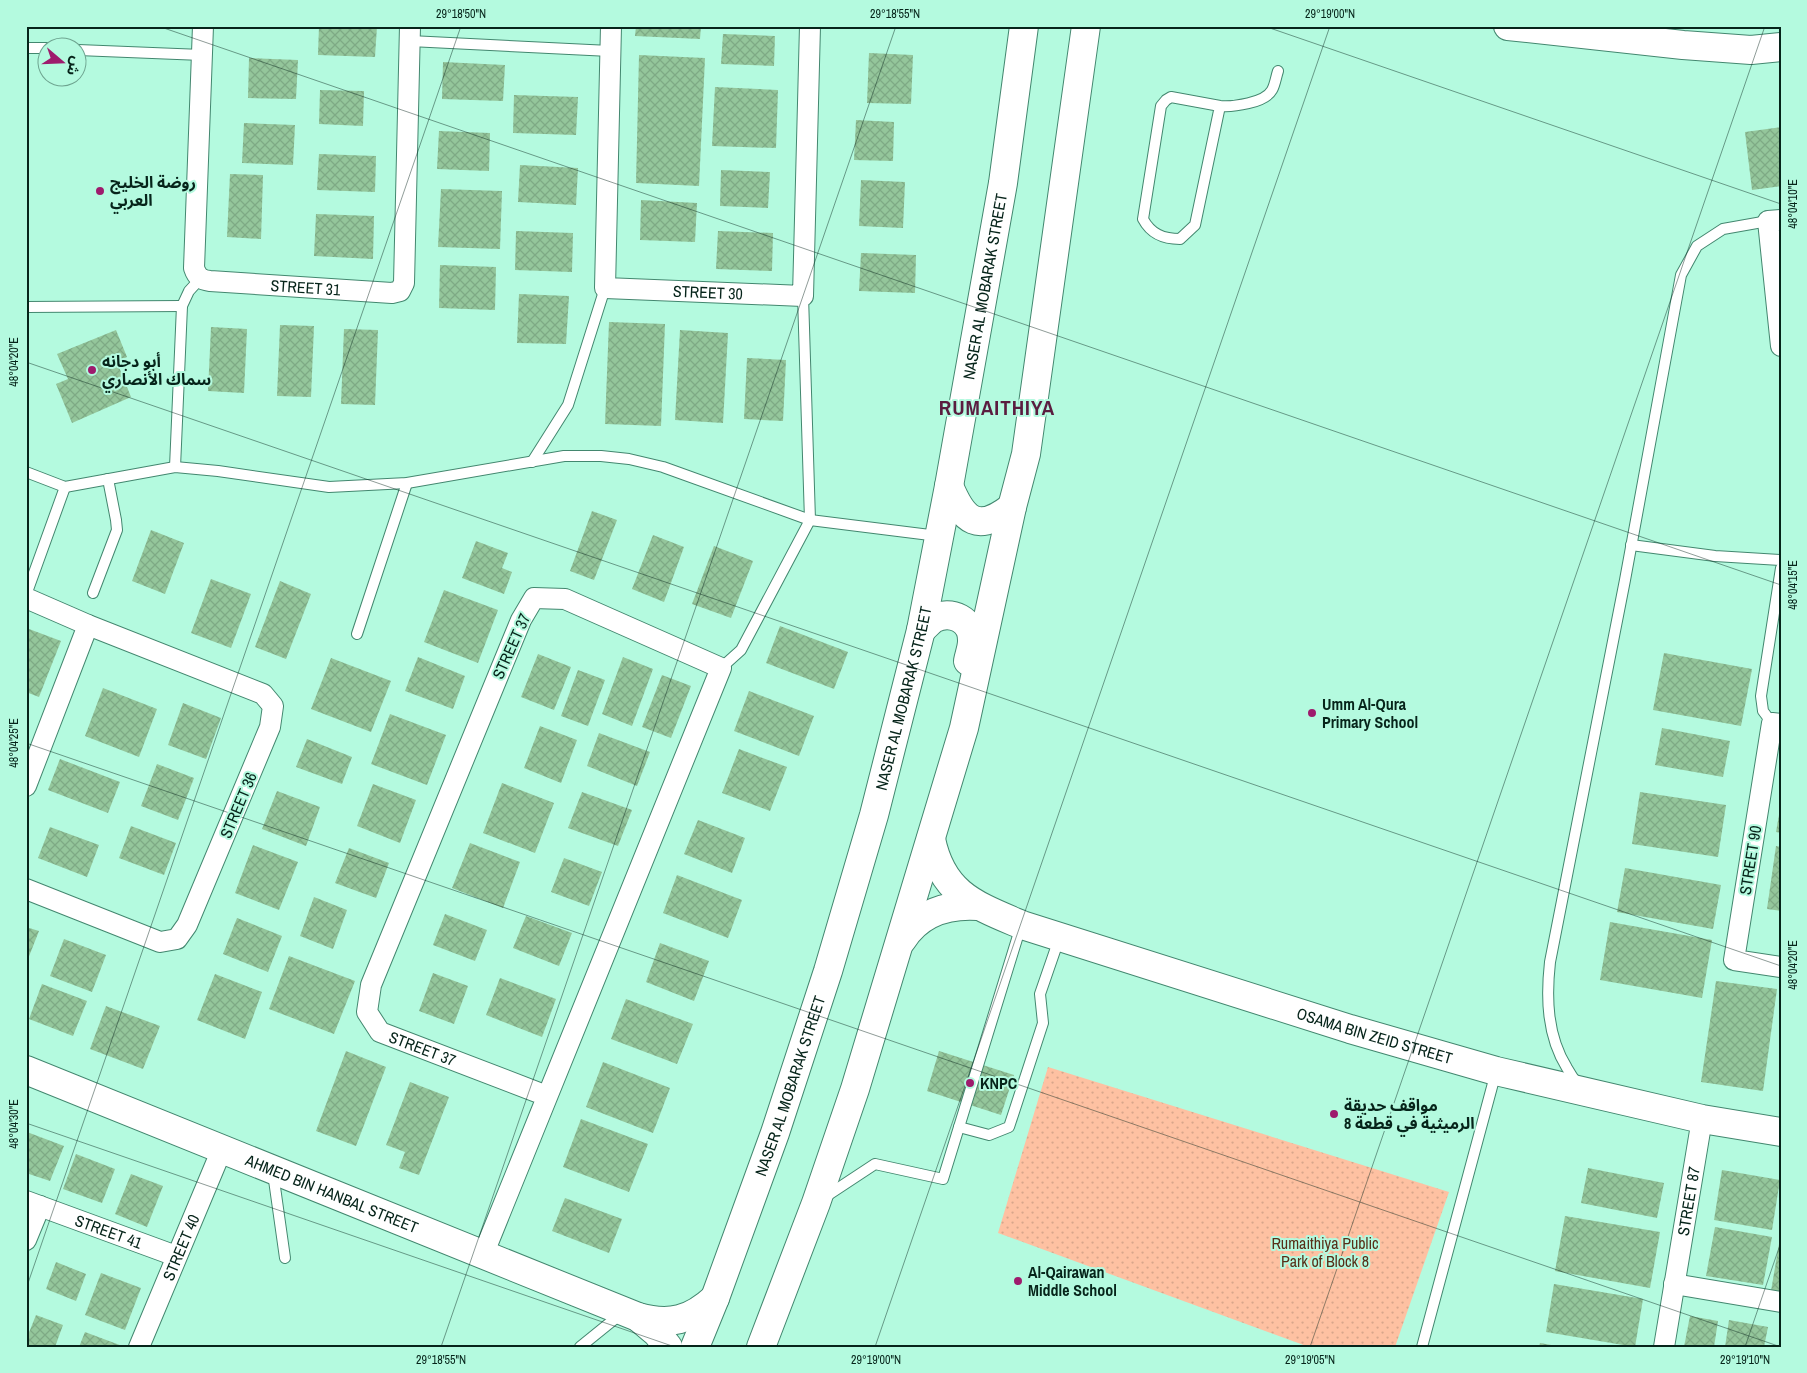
<svg xmlns="http://www.w3.org/2000/svg" width="1807" height="1373" font-family="'Archivo Narrow','Noto Sans Arabic',sans-serif">
	<defs>
		<pattern id="park-dots" width="8" height="8" patternUnits="userSpaceOnUse" patternTransform="scale(1.25)"><rect width="8" height="8" fill="#fec1a2"/><path d="M2 2h.1M6 6h.1" fill="none" stroke="#d8a68b" stroke-width="1.8" stroke-linecap="round"/></pattern>
		<pattern id="building-cross-hatch" width="8" height="8" patternUnits="userSpaceOnUse" patternTransform="scale(1.25)"><rect width="8" height="8" fill="#94c69b"/><path d="M0 0l8 8M0 8l8-8" fill="none" stroke="#7eaa85"/></pattern>
	</defs>
	<rect width="100%" height="100%" fill="#b4fadf"/>
	<!-- park -->
	<path fill="url(#park-dots)" d="M 1048,1067 L 1449,1192 L 1395,1347 L 1309,1347 L 998,1233 Z"/>
	<!-- building -->
	<g fill="url(#building-cross-hatch)">
		<path d="M 319,26 L 377,26 L 375,57 L 318,55 Z"/>
		<path d="M 636,26 L 701,26 L 700,39 L 635,36 Z"/>
		<path d="M 723,34 L 775,36 L 774,66 L 721,64 Z"/>
		<path d="M 869,53 L 913,55 L 911,104 L 867,103 Z"/>
		<path d="M 639,55 L 705,58 L 699,186 L 636,183 Z"/>
		<path d="M 249,58 L 298,60 L 296,99 L 248,98 Z"/>
		<path d="M 443,62 L 505,65 L 503,101 L 442,99 Z"/>
		<path d="M 715,87 L 778,90 L 776,148 L 712,146 Z"/>
		<path d="M 320,90 L 364,91 L 363,126 L 319,124 Z"/>
		<path d="M 514,95 L 578,97 L 576,135 L 513,133 Z"/>
		<path d="M 856,120 L 894,122 L 893,161 L 854,160 Z"/>
		<path d="M 244,123 L 295,125 L 293,165 L 242,163 Z"/>
		<path d="M 1781,127 L 1781,186 L 1752,190 L 1745,132 Z"/>
		<path d="M 439,131 L 490,133 L 489,171 L 437,169 Z"/>
		<path d="M 319,154 L 376,156 L 375,192 L 317,190 Z"/>
		<path d="M 520,165 L 578,168 L 576,205 L 518,202 Z"/>
		<path d="M 721,170 L 770,172 L 768,208 L 720,206 Z"/>
		<path d="M 230,174 L 263,175 L 261,239 L 227,237 Z"/>
		<path d="M 861,180 L 905,182 L 903,228 L 859,226 Z"/>
		<path d="M 441,189 L 502,191 L 500,249 L 438,247 Z"/>
		<path d="M 641,200 L 697,203 L 695,242 L 640,240 Z"/>
		<path d="M 316,214 L 374,216 L 373,259 L 314,256 Z"/>
		<path d="M 516,231 L 573,233 L 572,272 L 515,270 Z"/>
		<path d="M 718,231 L 773,233 L 772,271 L 716,269 Z"/>
		<path d="M 861,253 L 916,255 L 915,293 L 859,291 Z"/>
		<path d="M 440,265 L 496,267 L 495,310 L 439,308 Z"/>
		<path d="M 519,294 L 569,296 L 566,344 L 517,343 Z"/>
		<path d="M 609,322 L 665,324 L 661,426 L 605,424 Z"/>
		<path d="M 280,325 L 314,326 L 311,397 L 277,396 Z"/>
		<path d="M 211,327 L 247,329 L 244,393 L 208,391 Z"/>
		<path d="M 344,329 L 378,330 L 375,405 L 341,404 Z"/>
		<path d="M 116,330 L 127,357 L 117,362 L 131,397 L 72,423 L 56,384 L 68,379 L 57,354 Z"/>
		<path d="M 680,330 L 728,333 L 723,423 L 675,420 Z"/>
		<path d="M 747,358 L 786,360 L 783,421 L 744,419 Z"/>
		<path d="M 592,511 L 617,520 L 594,580 L 570,571 Z"/>
		<path d="M 151,530 L 184,543 L 165,594 L 132,581 Z"/>
		<path d="M 653,535 L 684,547 L 664,602 L 632,589 Z"/>
		<path d="M 476,541 L 508,553 L 502,568 L 512,572 L 504,594 L 462,578 Z"/>
		<path d="M 714,546 L 753,561 L 731,618 L 692,604 Z"/>
		<path d="M 211,579 L 251,594 L 231,648 L 191,633 Z"/>
		<path d="M 280,581 L 311,594 L 286,659 L 255,647 Z"/>
		<path d="M 444,590 L 498,610 L 478,663 L 424,642 Z"/>
		<path d="M 780,626 L 848,652 L 834,689 L 766,663 Z"/>
		<path d="M 29,629 L 61,641 L 39,697 L 26,692 L 26,638 Z"/>
		<path d="M 1664,653 L 1752,669 L 1741,726 L 1653,710 Z"/>
		<path d="M 538,654 L 571,667 L 554,710 L 521,697 Z"/>
		<path d="M 418,657 L 465,676 L 453,709 L 405,691 Z"/>
		<path d="M 623,657 L 653,669 L 632,726 L 602,714 Z"/>
		<path d="M 331,658 L 391,681 L 371,732 L 311,709 Z"/>
		<path d="M 578,670 L 605,680 L 588,726 L 561,716 Z"/>
		<path d="M 662,675 L 691,686 L 671,738 L 642,727 Z"/>
		<path d="M 103,688 L 157,709 L 139,757 L 85,736 Z"/>
		<path d="M 749,691 L 814,716 L 799,756 L 734,731 Z"/>
		<path d="M 183,703 L 221,718 L 206,759 L 168,745 Z"/>
		<path d="M 390,714 L 446,735 L 427,785 L 371,764 Z"/>
		<path d="M 540,726 L 577,740 L 561,783 L 524,768 Z"/>
		<path d="M 1662,728 L 1730,741 L 1723,777 L 1655,765 Z"/>
		<path d="M 599,733 L 650,752 L 637,786 L 587,766 Z"/>
		<path d="M 307,739 L 352,757 L 342,784 L 296,767 Z"/>
		<path d="M 739,749 L 787,767 L 770,811 L 722,793 Z"/>
		<path d="M 60,759 L 120,782 L 108,813 L 48,790 Z"/>
		<path d="M 157,764 L 194,778 L 178,820 L 141,806 Z"/>
		<path d="M 502,783 L 554,803 L 535,853 L 483,833 Z"/>
		<path d="M 373,784 L 416,800 L 400,843 L 357,826 Z"/>
		<path d="M 277,791 L 320,807 L 306,846 L 262,829 Z"/>
		<path d="M 582,792 L 632,810 L 618,846 L 568,828 Z"/>
		<path d="M 1640,792 L 1726,805 L 1718,857 L 1632,844 Z"/>
		<path d="M 1780,809 L 1781,809 L 1781,833 L 1776,832 Z"/>
		<path d="M 698,820 L 745,838 L 732,873 L 684,854 Z"/>
		<path d="M 131,826 L 176,843 L 164,875 L 119,858 Z"/>
		<path d="M 50,827 L 99,845 L 87,877 L 38,858 Z"/>
		<path d="M 470,843 L 520,862 L 503,908 L 452,888 Z"/>
		<path d="M 253,845 L 298,862 L 279,910 L 235,893 Z"/>
		<path d="M 1776,846 L 1781,847 L 1781,911 L 1767,909 Z"/>
		<path d="M 349,848 L 389,863 L 376,898 L 335,883 Z"/>
		<path d="M 564,858 L 602,872 L 589,906 L 551,892 Z"/>
		<path d="M 1625,868 L 1721,885 L 1713,929 L 1617,912 Z"/>
		<path d="M 677,875 L 742,900 L 728,938 L 663,913 Z"/>
		<path d="M 314,897 L 347,910 L 333,949 L 300,936 Z"/>
		<path d="M 445,914 L 487,930 L 475,961 L 433,945 Z"/>
		<path d="M 526,916 L 572,933 L 559,966 L 513,948 Z"/>
		<path d="M 237,918 L 282,936 L 268,972 L 223,954 Z"/>
		<path d="M 1610,922 L 1712,940 L 1702,998 L 1600,980 Z"/>
		<path d="M 26,927 L 39,931 L 26,964 Z"/>
		<path d="M 64,939 L 106,955 L 92,992 L 50,976 Z"/>
		<path d="M 660,943 L 709,961 L 694,1001 L 646,982 Z"/>
		<path d="M 289,956 L 355,981 L 334,1034 L 269,1009 Z"/>
		<path d="M 433,973 L 468,986 L 454,1024 L 419,1011 Z"/>
		<path d="M 215,974 L 262,992 L 245,1039 L 197,1020 Z"/>
		<path d="M 500,978 L 556,999 L 542,1037 L 486,1015 Z"/>
		<path d="M 1716,981 L 1777,989 L 1763,1091 L 1701,1082 Z"/>
		<path d="M 42,984 L 87,1001 L 73,1036 L 29,1019 Z"/>
		<path d="M 626,999 L 693,1024 L 677,1064 L 611,1039 Z"/>
		<path d="M 106,1006 L 160,1026 L 143,1069 L 90,1049 Z"/>
		<path d="M 346,1051 L 386,1067 L 356,1146 L 316,1131 Z"/>
		<path d="M 939,1051 L 1014,1075 L 1001,1115 L 927,1091 Z"/>
		<path d="M 603,1062 L 670,1088 L 653,1133 L 586,1107 Z"/>
		<path d="M 410,1082 L 449,1097 L 419,1175 L 399,1168 L 405,1152 L 386,1145 Z"/>
		<path d="M 581,1119 L 648,1144 L 629,1192 L 563,1167 Z"/>
		<path d="M 27,1132 L 64,1146 L 50,1181 L 26,1173 Z"/>
		<path d="M 76,1154 L 115,1169 L 102,1203 L 63,1189 Z"/>
		<path d="M 1588,1168 L 1664,1183 L 1657,1218 L 1581,1203 Z"/>
		<path d="M 1722,1170 L 1780,1180 L 1772,1230 L 1714,1220 Z"/>
		<path d="M 131,1174 L 163,1186 L 147,1227 L 115,1214 Z"/>
		<path d="M 565,1198 L 622,1219 L 609,1253 L 552,1231 Z"/>
		<path d="M 1565,1216 L 1660,1232 L 1650,1288 L 1555,1271 Z"/>
		<path d="M 1715,1227 L 1772,1237 L 1763,1285 L 1706,1276 Z"/>
		<path d="M 1780,1238 L 1781,1238 L 1781,1293 L 1771,1291 Z"/>
		<path d="M 56,1262 L 86,1274 L 76,1301 L 46,1289 Z"/>
		<path d="M 101,1273 L 141,1288 L 125,1330 L 85,1315 Z"/>
		<path d="M 1554,1284 L 1643,1299 L 1635,1347 L 1546,1332 Z"/>
		<path d="M 36,1315 L 63,1325 L 55,1347 L 26,1347 L 26,1340 Z"/>
		<path d="M 1690,1316 L 1718,1321 L 1714,1347 L 1684,1347 Z"/>
		<path d="M 1729,1320 L 1768,1327 L 1764,1347 L 1725,1347 Z"/>
		<path d="M 85,1332 L 125,1347 L 79,1347 Z"/>
		<path d="M 1540,1343 L 1557,1346 L 1557,1347 L 1539,1347 Z"/>
	</g>
	<g fill="none" stroke-linecap="round" stroke-linejoin="round">
		<!-- lane casing -->
		<g stroke="#43876f" stroke-width="12">
			<g id="lane">
				<path d="M 410,41 L 610,51"/>
				<path d="M 26,48 L 48,48"/>
				<path d="M 78,50 L 202,55"/>
				<path d="M 1220,106 L 1195,225 L 1180,239 C 1163,239 1151,234 1143,219 L 1161,106 L 1166,100 L 1171,97 L 1220,106 C 1233,107 1265,103 1272,90 C 1275,85 1276,77 1278,71"/>
				<path d="M 26,307 L 182,306"/>
				<path d="M 532,462 L 568,405 L 605,288"/>
				<path d="M 175,467 L 182,306 L 189,291 L 200,279"/>
				<path d="M 26,472 L 65,487 L 175,467 L 218,471 L 329,487 L 407,483 L 564,456 L 601,456 L 629,459 L 663,467 L 810,520 L 938,536"/>
				<path d="M 1631,545 L 1715,556 L 1781,560"/>
				<path d="M 93,593 L 117,530 L 116,520 L 108,479"/>
				<path d="M 26,595 L 65,487"/>
				<path d="M 357,634 L 407,483"/>
				<path d="M 721,668 L 741,650 L 810,520 L 803,296"/>
				<path d="M 1772,723 L 1763,711 L 1761,696 L 1781,568"/>
				<path d="M 1579,1084 C 1573,1080 1571,1074 1567,1068 C 1547,1036 1546,998 1550,962 L 1625,580 L 1681,275 L 1697,246 L 1723,229 L 1768,221"/>
				<path d="M 959,1127 L 989,1135 L 1009,1127 L 1043,1023 L 1040,994 L 1059,939"/>
				<path d="M 273,1173 L 285,1258"/>
				<path d="M 825,1197 L 875,1164 L 943,1179 L 1021,926"/>
				<path d="M 580,1347 L 622,1313"/>
				<path d="M 1422,1347 L 1496,1072"/>
			</g>
		</g>
		<!-- street casing -->
		<g stroke="#43876f" stroke-width="22">
			<g id="street">
				<path id="s1" d="M 203,26 L 194,268 C 197,277 201,280 210,281 L 392,293 L 400,291 L 404,283 L 410,26"/>
				<path id="s2" d="M 611,26 L 605,288 L 803,296 L 810,26"/>
				<path d="M 1781,220 L 1768,221 L 1781,346"/>
				<path d="M 26,598 L 88,625 L 263,694 L 273,706 L 270,727 L 187,925 L 177,939 L 160,942 L 26,889"/>
				<path d="M 1781,724 L 1772,723 L 1734,960 L 1781,967"/>
				<path d="M 26,786 L 88,625"/>
				<path id="s3" d="M 26,1201 L 176,1256"/>
				<path d="M 26,1240 L 40,1206"/>
				<path id="s4" d="M 483,1255 L 721,668 L 565,599 L 534,598 L 521,620 L 371,985 L 367,1012 L 380,1032 L 547,1096"/>
				<path d="M 1674,1284 L 1781,1302"/>
				<path id="s5" d="M 139,1347 L 222,1149"/>
				<path id="s6" d="M 1664,1347 L 1702,1119"/>
			</g>
		</g>
		<!-- secondary casing -->
		<g stroke="#43876f" stroke-width="30">
			<g id="secondary">
				<path d="M 1508,26 L 1683,45 L 1751,50 L 1781,47"/>
				<path d="M 949,486 C 964,522 978,533 1012,507"/>
				<path d="M 921,630 C 925,627 929,622 933,619 C 951,609 973,620 972,641 C 972,648 969,655 968,661"/>
				<path id="s7" d="M 931,839 C 942,894 975,905 1022,925 L 1350,1029 L 1496,1071 L 1702,1119 L 1781,1132"/>
				<path d="M 902,940 C 919,913 947,904 978,906"/>
				<path id="s8" d="M 26,1070 L 638,1317 C 670,1326 691,1320 715,1298"/>
				<path d="M 638,1317 L 657,1333 L 668,1347"/>
				<path id="s9" d="M 695,1347 L 715,1298 L 775,1133 L 828,971 L 874,815 L 921,630 L 949,486 L 1003,183 L 1024,26"/>
				<path d="M 761,1347 L 816,1203 L 855,1089 L 964,728 L 1012,507 L 1026,454 L 1086,26"/>
			</g>
		</g>
		<!-- lane -->
		<use href="#lane" stroke="#fff" stroke-width="10"/>
		<!-- street -->
		<use href="#street" stroke="#fff" stroke-width="20"/>
		<!-- secondary -->
		<use href="#secondary" stroke="#fff" stroke-width="28"/>
	</g>
	<!-- ticks -->
	<path fill="none" stroke="#06241a" stroke-width="1" stroke-opacity="0.45" d="M 158,26 L 1781,585M 1264,26 L 1781,204M 26,27 L 26,26M 26,362 L 1781,966M 26,743 L 1781,1347M 26,1123 L 675,1347M 26,1289 L 461,26M 441,1347 L 896,26M 875,1347 L 1330,26M 1310,1347 L 1765,26M 1745,1347 L 1781,1242"/>
	<!-- markers -->
	<g fill="#9e1b6d" stroke="#b4fadf" stroke-width="2">
		<circle cx="100" cy="191" r="5"/>
		<circle cx="92" cy="370" r="5"/>
		<circle cx="1312" cy="713" r="5"/>
		<circle cx="970" cy="1083" r="5"/>
		<circle cx="1334" cy="1114" r="5"/>
		<circle cx="1018" cy="1281" r="5"/>
	</g>
	<g text-anchor="middle" dominant-baseline="central" stroke-width="4" stroke-linejoin="round" paint-order="stroke">
		<!-- poi labels -->
		<g font-size="16" font-weight="bold" fill="#06241a" stroke="#b4fadf" text-anchor="start">
			<text x="110" y="182">روضة الخليج<tspan x="110" dy="18">العربي</tspan></text>
			<text x="102" y="361">أبو دجانه<tspan x="102" dy="18">سماك الأنصاري</tspan></text>
			<text x="1322" y="704">Umm Al-Qura<tspan x="1322" dy="18">Primary School</tspan></text>
			<text x="980" y="1083">KNPC</text>
			<text x="1344" y="1105">مواقف حديقة<tspan x="1344" dy="18">الرميثية في قطعة 8</tspan></text>
			<text x="1028" y="1272">Al-Qairawan<tspan x="1028" dy="18">Middle School</tspan></text>
		</g>
		<!-- street labels -->
		<g font-size="16" fill="#06241a" stroke="#b4fadf">
			<text stroke="none"><textPath href="#s9" startOffset="1102">NASER AL MOBARAK STREET</textPath></text>
			<text stroke="none"><textPath href="#s1" startOffset="360">STREET 31</textPath></text>
			<text stroke="none"><textPath href="#s2" startOffset="365">STREET 30</textPath></text>
			<text transform="translate(511 646) rotate(-66)">STREET 37</text>
			<text stroke="none"><textPath href="#s9" startOffset="682">NASER AL MOBARAK STREET</textPath></text>
			<text transform="translate(238 805) rotate(-67)">STREET 36</text>
			<text transform="translate(1750 860) rotate(-81)">STREET 90</text>
			<text stroke="none"><textPath href="#s7" startOffset="502">OSAMA BIN ZEID STREET</textPath></text>
			<text stroke="none"><textPath href="#s4" startOffset="1352">STREET 37</textPath></text>
			<text stroke="none"><textPath href="#s9" startOffset="278">NASER AL MOBARAK STREET</textPath></text>
			<text stroke="none"><textPath href="#s8" startOffset="330">AHMED BIN HANBAL STREET</textPath></text>
			<text stroke="none"><textPath href="#s6" startOffset="148">STREET 87</textPath></text>
			<text stroke="none"><textPath href="#s3" startOffset="88">STREET 41</textPath></text>
			<text stroke="none"><textPath href="#s5" startOffset="108">STREET 40</textPath></text>
		</g>
		<!-- park labels -->
		<g font-size="16" fill="#582f18" stroke="#b4fadf">
			<text x="1325" y="1243">Rumaithiya Public<tspan x="1325" dy="18">Park of Block 8</tspan></text>
		</g>
		<!-- district labels -->
		<g font-size="21" font-weight="bold" letter-spacing="1" fill="#5a1c3f" stroke="#b4fadf">
			<text x="997" y="407">RUMAITHIYA</text>
		</g>
	</g>
	<!-- border -->
	<rect width="1807" height="1373" fill="none" stroke="#b4fadf" stroke-width="55"/>
	<!-- north arrow -->
	<g transform="translate(62 62) rotate(109)"><circle r="24" fill="#b4fadf" stroke="#6ea490"/>
	<path d="M0-4L9 19L0 12L-9 19Z" fill="#9e1b6d"/>
	<text y="-8" font-size="14" font-weight="bold" text-anchor="middle" fill="#06241a">ش</text>
	</g>
	<rect x="28" y="28" width="1752" height="1318" fill="none" stroke="#06241a" stroke-width="2"/>
	<g font-size="12" text-anchor="middle" fill="#06241a">
		<text x="461" y="18">29°18'50"N</text>
		<text x="895" y="18">29°18'55"N</text>
		<text x="1330" y="18">29°19'00"N</text>
		<text transform="translate(1793 204) rotate(-90)" y="4">48°04'10"E</text>
		<text transform="translate(14 362) rotate(-90)" y="4">48°04'20"E</text>
		<text transform="translate(1793 585) rotate(-90)" y="4">48°04'15"E</text>
		<text transform="translate(14 743) rotate(-90)" y="4">48°04'25"E</text>
		<text transform="translate(1793 965) rotate(-90)" y="4">48°04'20"E</text>
		<text transform="translate(14 1124) rotate(-90)" y="4">48°04'30"E</text>
		<text x="441" y="1364">29°18'55"N</text>
		<text x="876" y="1364">29°19'00"N</text>
		<text x="1310" y="1364">29°19'05"N</text>
		<text x="1745" y="1364">29°19'10"N</text>
	</g>
</svg>
